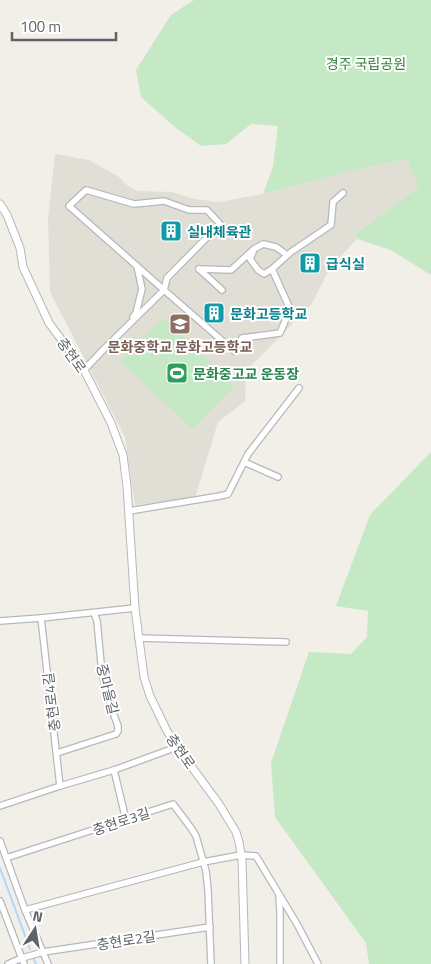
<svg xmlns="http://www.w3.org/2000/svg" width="431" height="964" font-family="'Titillium Web','Noto Sans KR',sans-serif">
	<rect width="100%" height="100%" fill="#f1efe8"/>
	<!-- education -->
	<path fill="#e1ded6" d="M 55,154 L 89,160 L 119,177 L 128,186 L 138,191 L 172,192 L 194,199 L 219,202 L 263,194 L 351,171 L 407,159 L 419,187 L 355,234 L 357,239 L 330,268 L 311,305 L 246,371 L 245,401 L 218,422 L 195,498 L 135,505 L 125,437 L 50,292 L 48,218 Z"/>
	<!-- green -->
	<g fill="#c5e8c5">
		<path d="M 194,0 L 431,0 L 431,275 L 391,250 L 357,239 L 355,234 L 419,187 L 407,159 L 351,171 L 263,194 L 273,167 L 278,126 L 251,124 L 226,144 L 201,146 L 176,128 L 141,97 L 136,70 L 171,15 Z"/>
		<path d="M 163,318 L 234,386 L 194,428 L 192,428 L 120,361 Z"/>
		<path d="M 431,452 L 431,964 L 369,964 L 366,943 L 275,817 L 271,763 L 309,652 L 351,654 L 367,637 L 368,611 L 336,606 L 370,515 Z"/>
	</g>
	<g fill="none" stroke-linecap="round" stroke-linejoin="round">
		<!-- stream -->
		<g stroke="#aadaff" stroke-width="2">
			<path d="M 0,868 L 30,949"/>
			<path d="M 34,959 L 36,964"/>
		</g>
		<!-- minor casing -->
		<g stroke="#b5b8bc" stroke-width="8">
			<g id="minor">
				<path d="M 253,252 L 250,259 L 258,270 L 264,274 L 272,269"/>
				<path d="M 199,269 L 231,270 L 254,249 L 263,244 L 276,247 L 287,255"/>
				<path d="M 199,269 L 222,290"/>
				<path d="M 133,317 L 136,313 L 142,289 L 137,266"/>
				<path d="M 84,370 L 103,350 L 164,290 L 69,206 L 86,190 L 134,204 L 164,201 L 189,210 L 207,210 L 220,224 L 167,278 L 164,290 L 234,351 L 242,338 L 280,333 L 290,309 L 272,269 L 291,252 L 331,225 L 333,202 L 343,193"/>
				<path d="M 244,462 L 278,477"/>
				<path d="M 129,511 L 220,496 L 228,494 L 248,454 L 299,388"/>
				<path d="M 41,618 L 60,786"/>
				<path d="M 0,621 L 41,618 L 135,608"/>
				<path d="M 138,638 L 286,642"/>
				<path d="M 57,753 L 116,734 L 118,731 L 118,726 L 111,707 L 102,674 L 97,621 L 94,613"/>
				<path d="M 114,770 L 126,820"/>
				<path d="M 0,806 L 60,786 L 114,770 L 177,747"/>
				<path d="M 0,841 L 25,910 L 48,964"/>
				<path d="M 6,858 L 173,804 L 191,828 L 196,836 L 206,871 L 208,890 L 211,964"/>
				<path d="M 279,895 L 280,913 L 280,964"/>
				<path d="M 0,901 L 24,964"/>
				<path d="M 25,910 L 203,862 L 241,855 L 256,856 L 297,924 L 318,964"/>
				<path d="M 8,964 L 22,958 L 43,952 L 210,927"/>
			</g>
		</g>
		<!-- tertiary casing -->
		<g stroke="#b5b8bc" stroke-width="9">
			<path id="tertiary" d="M 0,204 L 7,215 L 20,248 L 23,267 L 49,323 L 84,370 L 111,423 L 123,455 L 127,486 L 135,608 L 144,677 L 150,696 L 167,731 L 177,747 L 219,804 L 236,832 L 239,842 L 242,860 L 245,964"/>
		</g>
		<!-- minor -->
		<use href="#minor" stroke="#fff" stroke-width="5.5"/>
		<!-- tertiary -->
		<use href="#tertiary" stroke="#fff" stroke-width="7"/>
	</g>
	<!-- icons -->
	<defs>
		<g id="building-square" transform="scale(1.125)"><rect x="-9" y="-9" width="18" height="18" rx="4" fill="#0f9aa8" stroke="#fff"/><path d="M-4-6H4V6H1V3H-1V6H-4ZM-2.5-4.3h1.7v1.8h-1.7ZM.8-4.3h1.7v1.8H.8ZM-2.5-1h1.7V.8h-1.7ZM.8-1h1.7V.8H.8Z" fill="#fff"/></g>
		<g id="school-square" transform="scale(1.125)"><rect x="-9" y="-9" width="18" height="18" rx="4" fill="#8d6e63" stroke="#fff"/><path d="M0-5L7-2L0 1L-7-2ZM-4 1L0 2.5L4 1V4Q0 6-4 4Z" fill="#fff"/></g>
		<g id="stadium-square" transform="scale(1.125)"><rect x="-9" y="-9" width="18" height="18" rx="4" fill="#2e9e5b" stroke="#fff"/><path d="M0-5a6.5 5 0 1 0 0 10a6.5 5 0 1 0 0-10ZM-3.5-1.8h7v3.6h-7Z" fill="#fff"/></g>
	</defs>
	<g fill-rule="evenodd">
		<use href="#building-square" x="171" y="231"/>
		<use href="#building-square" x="310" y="263"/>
		<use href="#building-square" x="214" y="313"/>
		<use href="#school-square" x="180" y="324"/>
		<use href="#stadium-square" x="177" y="373"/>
	</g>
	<g text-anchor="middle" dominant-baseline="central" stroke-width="4" stroke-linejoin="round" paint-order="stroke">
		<!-- park labels -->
		<g font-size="14" fill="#348238" stroke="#fff">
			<text x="366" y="63">경주 국립공원</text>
		</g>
		<!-- culture labels -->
		<g font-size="14" font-weight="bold" fill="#0d838f" stroke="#fff" text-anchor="start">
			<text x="187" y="231">실내체육관</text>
			<text x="326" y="263">급식실</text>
			<text x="230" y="313">문화고등학교</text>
		</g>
		<!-- education labels -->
		<g font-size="14" font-weight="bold" fill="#785e54" stroke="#fff">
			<text x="180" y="346">문화중학교 문화고등학교</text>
		</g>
		<!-- street labels -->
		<g font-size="14" fill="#5f6368" stroke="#fff">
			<text transform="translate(72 355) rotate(55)">충현로</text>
			<text transform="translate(108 689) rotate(76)">중마을길</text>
			<text transform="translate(51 702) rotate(-97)">충현로4길</text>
			<text transform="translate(181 751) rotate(55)">충현로</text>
			<text transform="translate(121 821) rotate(-18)">충현로3길</text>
			<text transform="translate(126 940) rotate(-9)">충현로2길</text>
		</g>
		<!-- leisure labels -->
		<g font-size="14" font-weight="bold" fill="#27864d" stroke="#fff" text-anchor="start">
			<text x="193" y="373">문화중고교 운동장</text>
		</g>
	</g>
	<!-- north arrow -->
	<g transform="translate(35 929) rotate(12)" stroke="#ffffff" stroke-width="4" paint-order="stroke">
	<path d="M0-4L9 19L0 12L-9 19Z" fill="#5f6368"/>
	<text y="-8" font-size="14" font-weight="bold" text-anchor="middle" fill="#5f6368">N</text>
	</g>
	<!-- scale -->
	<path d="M12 32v8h104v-8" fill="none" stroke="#5f6368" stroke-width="2.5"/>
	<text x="20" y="32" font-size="15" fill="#5f6368" stroke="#ffffff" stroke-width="4" paint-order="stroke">100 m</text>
</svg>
